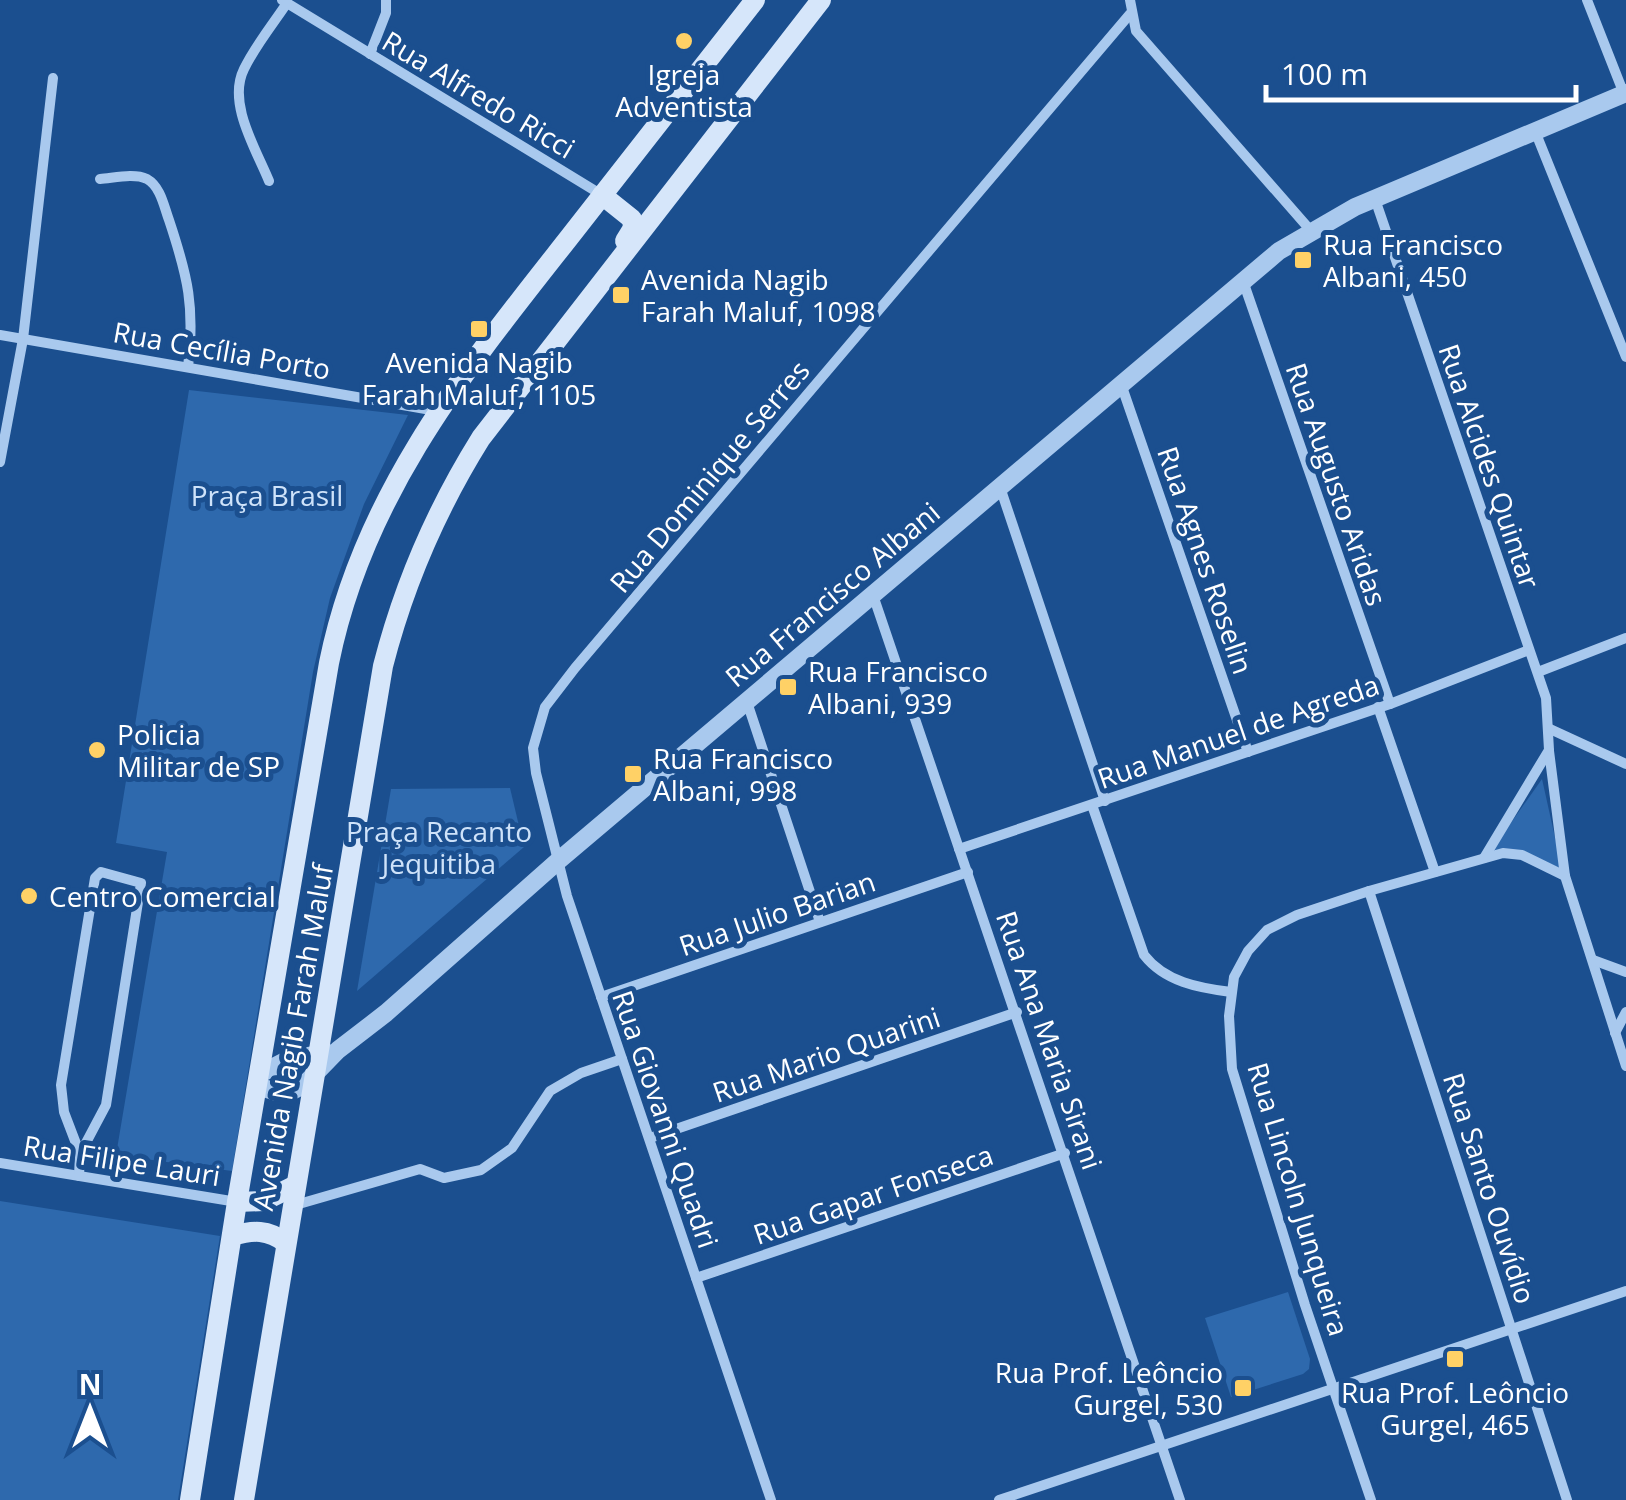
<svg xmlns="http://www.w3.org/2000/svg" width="1626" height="1500" font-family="'Open Sans',sans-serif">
	<rect width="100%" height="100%" fill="#1b4f8f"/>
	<!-- green -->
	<g fill="#2e69ad">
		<path d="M 189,390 L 408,415 L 364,504 L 330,598 L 313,672 L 232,1171 L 116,1155 L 167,852 L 116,843 Z"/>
		<path d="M 1542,779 L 1562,869 L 1522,851 L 1491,851 Z"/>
		<path d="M 510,788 L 524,847 L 357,991 L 391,789 Z"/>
		<path d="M 0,1201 L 220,1236 L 178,1500 L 0,1500 Z"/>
		<path d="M 1288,1292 L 1310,1359 L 1309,1369 L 1303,1374 L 1231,1397 L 1205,1318 Z"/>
	</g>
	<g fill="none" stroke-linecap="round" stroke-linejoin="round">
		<!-- minor -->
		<g stroke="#a9c9ee" stroke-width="10">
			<path d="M 282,0 L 602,195"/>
			<path d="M 1130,0 L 1136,31 L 1312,232"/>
			<path d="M 1587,0 L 1624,94"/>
			<path d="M 370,54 L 386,13 L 386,0"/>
			<path d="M 1535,131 L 1626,357"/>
			<path d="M 100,179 C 114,178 134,173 147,179 C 161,187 164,207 169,220 C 188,277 195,307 188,367"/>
			<path d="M 269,181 C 256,149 227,103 244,69 C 255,46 273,24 287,3"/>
			<path d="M 1375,199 L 1546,698 L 1549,750 L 1484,858"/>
			<path d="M 1243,281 L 1390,704"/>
			<path d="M 0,335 L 437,411"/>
			<path d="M 1121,384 L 1248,752"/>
			<path d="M 0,462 L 23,339 L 53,78"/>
			<path d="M 1000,487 L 1105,801"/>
			<path d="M 873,595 L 1180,1500"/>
			<path d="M 1538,672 L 1626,638"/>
			<path d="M 747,702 L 820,922"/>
			<path d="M 1378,707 L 1435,872"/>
			<path d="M 1550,729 L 1626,764"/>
			<path d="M 1549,751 L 1565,876 L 1626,1066"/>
			<path d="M 1092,805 L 1144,955 C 1165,982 1199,988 1231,992"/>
			<path d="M 959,849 L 1390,704 L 1529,650"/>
			<path d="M 1369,891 L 1567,1500"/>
			<path d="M 1593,960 L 1626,972"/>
			<path d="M 601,997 L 968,872"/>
			<path d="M 1615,1033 L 1626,1012"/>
			<path d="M 650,1138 L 1017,1012"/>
			<path d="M 0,1163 L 237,1202"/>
			<path d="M 79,1176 L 80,1154 L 106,1105 L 141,883 L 101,872 L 95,878 L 61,1085 L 64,1112 L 80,1154"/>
			<path d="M 292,1206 L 420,1169 L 444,1178 L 481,1170 L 512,1148 L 550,1091 L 581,1073 L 622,1059"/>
			<path d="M 696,1278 L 1065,1153"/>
			<path d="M 771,1500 L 567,896 L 536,773 L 533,748 L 545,707 L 575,668 L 1130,14"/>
			<path d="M 999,1500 L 1626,1291"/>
			<path d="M 1371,1500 L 1305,1305 L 1232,1069 L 1229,1016 L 1234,977 L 1248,951 L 1267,930 L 1297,915 L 1369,891 L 1503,853 L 1522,855 L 1565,876"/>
		</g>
		<!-- tertiary -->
		<g stroke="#a9c9ee" stroke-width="18">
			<path d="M 260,1074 L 289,1059 L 328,1053"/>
			<path d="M 258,1086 L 276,1092 L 292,1091 L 304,1085 L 338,1050 L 386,1013 L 558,861 L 1279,251 L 1355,207 L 1626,93"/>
		</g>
		<!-- secondary -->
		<g stroke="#d6e6fa" stroke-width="20">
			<path d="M 602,195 L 632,219 L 633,228 L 625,241"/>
			<path d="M 237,1202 L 264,1201 L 294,1186"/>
			<path d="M 232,1236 C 253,1230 268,1229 286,1243"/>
			<path d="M 190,1500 L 237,1202 L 329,663 C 363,494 465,370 568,239 C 631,159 693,79 755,0"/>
			<path d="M 244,1500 L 383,666 C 404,584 436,510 481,438 L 821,0"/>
		</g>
	</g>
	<!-- markers -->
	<g fill="#ffd166" stroke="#1b4f8f" stroke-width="4">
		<circle cx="684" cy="41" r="10"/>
		<rect x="1293" y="250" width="20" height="20" rx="5"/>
		<rect x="611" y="285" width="20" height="20" rx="5"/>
		<rect x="469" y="319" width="20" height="20" rx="5"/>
		<rect x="778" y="677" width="20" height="20" rx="5"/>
		<circle cx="97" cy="750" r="10"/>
		<rect x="623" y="764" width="20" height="20" rx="5"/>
		<circle cx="29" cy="896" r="10"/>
		<rect x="1445" y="1349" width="20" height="20" rx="5"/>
		<rect x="1233" y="1378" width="20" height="20" rx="5"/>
	</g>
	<g text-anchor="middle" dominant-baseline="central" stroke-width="10" stroke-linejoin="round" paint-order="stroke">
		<!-- poi labels -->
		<g font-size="28" fill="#fff" stroke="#1b4f8f" text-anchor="start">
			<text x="684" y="74" text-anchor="middle">Igreja<tspan x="684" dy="32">Adventista</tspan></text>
			<text x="1323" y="244">Rua Francisco<tspan x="1323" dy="32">Albani, 450</tspan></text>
			<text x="641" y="279">Avenida Nagib<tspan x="641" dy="32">Farah Maluf, 1098</tspan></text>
			<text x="479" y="362" text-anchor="middle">Avenida Nagib<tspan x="479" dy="32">Farah Maluf, 1105</tspan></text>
			<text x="808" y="671">Rua Francisco<tspan x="808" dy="32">Albani, 939</tspan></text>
			<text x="117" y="734">Policia<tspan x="117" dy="32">Militar de SP</tspan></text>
			<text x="653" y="758">Rua Francisco<tspan x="653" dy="32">Albani, 998</tspan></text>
			<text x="49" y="896">Centro Comercial</text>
			<text x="1223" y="1372" text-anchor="end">Rua Prof. Leôncio<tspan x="1223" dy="32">Gurgel, 530</tspan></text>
			<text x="1455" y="1392" text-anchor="middle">Rua Prof. Leôncio<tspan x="1455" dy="32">Gurgel, 465</tspan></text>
		</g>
		<!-- street labels -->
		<g font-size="28" fill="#fff" stroke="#1b4f8f">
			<text transform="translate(479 94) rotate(31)">Rua Alfredo Ricci</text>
			<text transform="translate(222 350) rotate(10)">Rua Cecília Porto</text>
			<text transform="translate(1490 466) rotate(71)">Rua Alcides Quintar</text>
			<text transform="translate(709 476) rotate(-50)">Rua Dominique Serres</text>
			<text transform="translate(1337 484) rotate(71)">Rua Augusto Aridas</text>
			<text transform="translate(1206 560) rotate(71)">Rua Agnes Roselin</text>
			<text transform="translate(832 594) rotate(-40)">Rua Francisco Albani</text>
			<text transform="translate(1238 731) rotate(-19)">Rua Manuel de Agreda</text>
			<text transform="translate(777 913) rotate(-19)">Rua Julio Barian</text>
			<text transform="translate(292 1037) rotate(-80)">Avenida Nagib Farah Maluf</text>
			<text transform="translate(1050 1040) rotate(71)">Rua Ana Maria Sirani</text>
			<text transform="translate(826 1054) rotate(-19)">Rua Mario Quarini</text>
			<text transform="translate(666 1119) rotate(71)">Rua Giovanni Quadri</text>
			<text transform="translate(122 1160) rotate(9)">Rua Filipe Lauri</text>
			<text transform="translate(1490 1188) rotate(72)">Rua Santo Ouvídio</text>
			<text transform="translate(873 1194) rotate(-19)">Rua Gapar Fonseca</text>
			<text transform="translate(1299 1199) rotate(73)">Rua Lincoln Junqueira</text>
		</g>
		<!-- park labels -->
		<g font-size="28" fill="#cfe3fa" stroke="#1b4f8f">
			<text x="267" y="495">Praça Brasil</text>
			<text x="439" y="831">Praça Recanto<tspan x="439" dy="32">Jequitiba</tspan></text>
		</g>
	</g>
	<!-- north arrow -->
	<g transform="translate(90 1410)" stroke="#1b4f8f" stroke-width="8" paint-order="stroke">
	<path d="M0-8L18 38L0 25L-18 38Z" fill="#ffffff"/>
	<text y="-15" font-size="28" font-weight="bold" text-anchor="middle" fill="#ffffff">N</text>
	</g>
	<!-- scale -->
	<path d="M1266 85v15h310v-15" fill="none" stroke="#ffffff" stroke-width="5"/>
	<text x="1281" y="85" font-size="30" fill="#ffffff" stroke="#1b4f8f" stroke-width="8" paint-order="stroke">100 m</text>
</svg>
